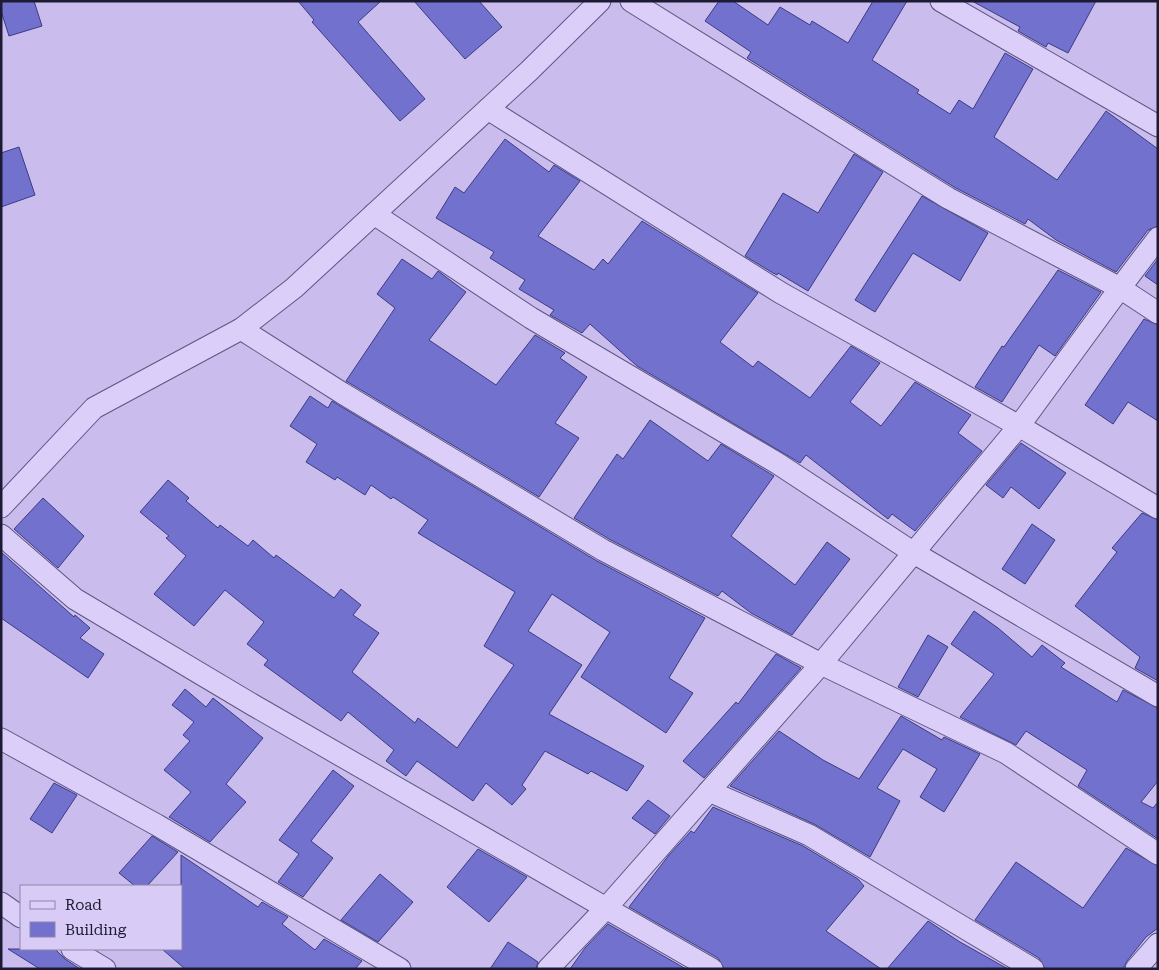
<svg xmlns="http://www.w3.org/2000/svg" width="1159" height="970" font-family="'Roboto Serif',serif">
	<rect width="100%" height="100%" fill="#cbbcee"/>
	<!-- building -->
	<g fill="#7271cd" stroke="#3b3c84">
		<path d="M 1,1 L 34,1 L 42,26 L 9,36 L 1,11 Z"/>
		<path d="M 298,1 L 381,1 L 358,22 L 425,99 L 400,121 L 312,22 L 314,20 Z"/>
		<path d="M 414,1 L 479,1 L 502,27 L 465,59 Z"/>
		<path d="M 719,1 L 733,1 L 768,25 L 780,7 L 810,25 L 812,21 L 848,43 L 873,1 L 907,1 L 872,60 L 919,90 L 917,93 L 950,114 L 959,100 L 973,109 L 1005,53 L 1033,69 L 994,137 L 1057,180 L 1106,111 L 1158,149 L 1158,226 L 1148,230 L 1116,272 L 1056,240 L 1028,219 L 1025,224 L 954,187 L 747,58 L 751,52 L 705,21 Z"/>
		<path d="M 972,1 L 1096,1 L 1068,53 L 1048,43 L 1046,47 L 1018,31 L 1020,27 Z"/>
		<path d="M 505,139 L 549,172 L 554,165 L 580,181 L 538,236 L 594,270 L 603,259 L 608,264 L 642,221 L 758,293 L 720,342 L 753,367 L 758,361 L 810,398 L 851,346 L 880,363 L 850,402 L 881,426 L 915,382 L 971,415 L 958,433 L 982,451 L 915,531 L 892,514 L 888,519 L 806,455 L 800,463 L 637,366 L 590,324 L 582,333 L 550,315 L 554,310 L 519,289 L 525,280 L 490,258 L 494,252 L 436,218 L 455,187 L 464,193 Z"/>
		<path d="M 19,147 L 35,195 L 1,207 L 1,153 Z"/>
		<path d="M 854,154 L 883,172 L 808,291 L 778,273 L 777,275 L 773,273 L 745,256 L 783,193 L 818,213 Z"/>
		<path d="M 922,196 L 988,233 L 960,281 L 913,253 L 875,312 L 855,300 Z"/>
		<path d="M 402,259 L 432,279 L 438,271 L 466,292 L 429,340 L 496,385 L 535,335 L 565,353 L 560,358 L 587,377 L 555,423 L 579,438 L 539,497 L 346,381 L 395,308 L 377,294 Z"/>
		<path d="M 1158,259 L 1158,285 L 1145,276 Z"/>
		<path d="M 1058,270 L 1101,292 L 1055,356 L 1039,345 L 1002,402 L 975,387 L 1002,346 L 1004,347 Z"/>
		<path d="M 1144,319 L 1158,325 L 1158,421 L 1128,402 L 1113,424 L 1085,405 Z"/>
		<path d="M 310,396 L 328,408 L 332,401 L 597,561 L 705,618 L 669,678 L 693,693 L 666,733 L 581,677 L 610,632 L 552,594 L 528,631 L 582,665 L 549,714 L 644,766 L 627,791 L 591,771 L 588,774 L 545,751 L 522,785 L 526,789 L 512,805 L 486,783 L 473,801 L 417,761 L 406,776 L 386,761 L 394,750 L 348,712 L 341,721 L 264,665 L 268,660 L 247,644 L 264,622 L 225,590 L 194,626 L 154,594 L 186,556 L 166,538 L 169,536 L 140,512 L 168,480 L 189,498 L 186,501 L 218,528 L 220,525 L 248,546 L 253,540 L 274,558 L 276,555 L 334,598 L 341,589 L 361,605 L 353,615 L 379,633 L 352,672 L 415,723 L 418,718 L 457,748 L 514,665 L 484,646 L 515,592 L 418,533 L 428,520 L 393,497 L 391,499 L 371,485 L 365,495 L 337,477 L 335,480 L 306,462 L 317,444 L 290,426 Z"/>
		<path d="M 650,420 L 708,461 L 721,444 L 774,476 L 731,536 L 795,585 L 827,542 L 850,559 L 792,635 L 751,613 L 722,591 L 718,596 L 609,539 L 574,518 L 617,454 L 623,459 Z"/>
		<path d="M 1021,443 L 1066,473 L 1039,509 L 1011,487 L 1003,498 L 986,485 Z"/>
		<path d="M 43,498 L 84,536 L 58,568 L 14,529 Z"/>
		<path d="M 1142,513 L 1158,520 L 1158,681 L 1135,668 L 1140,657 L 1075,606 L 1117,552 L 1112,548 Z"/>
		<path d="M 1032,524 L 1055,540 L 1025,584 L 1002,569 Z"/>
		<path d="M 1,552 L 74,617 L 75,615 L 90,628 L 80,638 L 104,654 L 88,678 L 1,618 Z"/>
		<path d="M 974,611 L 998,628 L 1032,657 L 1042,645 L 1065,663 L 1061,667 L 1117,702 L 1123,690 L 1158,708 L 1158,781 L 1141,802 L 1153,808 L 1158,802 L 1158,839 L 1078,786 L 1087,770 L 1026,731 L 1016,745 L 960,717 L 994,674 L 951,644 Z"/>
		<path d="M 928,635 L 948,647 L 918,697 L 898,687 Z"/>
		<path d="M 776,654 L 801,668 L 704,778 L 683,761 L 736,702 L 738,704 Z"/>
		<path d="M 185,689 L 206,707 L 213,698 L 263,738 L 226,784 L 246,802 L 210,842 L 169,817 L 191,792 L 164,770 L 190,741 L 183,735 L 194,722 L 172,705 Z"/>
		<path d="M 901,716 L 942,740 L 944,737 L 980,754 L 944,812 L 920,797 L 937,769 L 903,749 L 877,788 L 900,801 L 870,857 L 814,824 L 730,786 L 779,731 L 823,760 L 859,779 Z"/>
		<path d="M 333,770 L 354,786 L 311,841 L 333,858 L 303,897 L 278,882 L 299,854 L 279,840 Z"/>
		<path d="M 54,783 L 77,795 L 52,833 L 30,819 Z"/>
		<path d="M 648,800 L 670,816 L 655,834 L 632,818 Z"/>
		<path d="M 713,807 L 803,846 L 858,879 L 864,886 L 826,931 L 881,969 L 724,969 L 718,958 L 629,907 L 669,855 L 691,831 L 694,833 Z"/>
		<path d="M 152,836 L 178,852 L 147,886 L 135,886 L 119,873 Z"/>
		<path d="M 1126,848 L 1158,866 L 1158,928 L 1146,937 L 1127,961 L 1123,969 L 1045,969 L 1039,958 L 975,920 L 1016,862 L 1083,908 Z"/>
		<path d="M 478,849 L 527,877 L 489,922 L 447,887 Z"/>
		<path d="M 181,855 L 258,907 L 262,902 L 288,917 L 282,924 L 315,950 L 324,939 L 362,961 L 355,969 L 185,969 L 162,949 L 181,949 Z"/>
		<path d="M 380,874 L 413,902 L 378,942 L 341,920 Z"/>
		<path d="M 928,921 L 960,942 L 1008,969 L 887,969 Z"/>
		<path d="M 608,924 L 686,969 L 570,969 L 585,948 Z"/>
		<path d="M 508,942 L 538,962 L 536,969 L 490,969 Z"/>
		<path d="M 8,949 L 55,949 L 65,959 L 80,969 L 40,969 Z"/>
	</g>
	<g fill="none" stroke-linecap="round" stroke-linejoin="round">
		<!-- street casing -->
		<g stroke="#5c5685" stroke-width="23">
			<g id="street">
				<path d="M 631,1 L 948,198 L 1120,288 L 1158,238"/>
				<path d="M 941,1 L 1158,126"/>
				<path d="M 488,109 L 781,293 L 1019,426 L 1120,288 L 1158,313"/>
				<path d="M 374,214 L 531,318 L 777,463 L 914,553 L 1158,696"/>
				<path d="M 241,329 L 342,393 L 603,550 L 821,664 L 1019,426 L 1158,508"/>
				<path d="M 1,507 L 94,408 L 241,329 L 294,288 L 529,71 L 600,1"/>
				<path d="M 1,535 L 75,599 L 253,705 L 712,969"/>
				<path d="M 1,739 L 157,825 L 400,969"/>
				<path d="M 709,791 L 809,835 L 1033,969"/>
				<path d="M 1,903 L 21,917"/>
				<path d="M 72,949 L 105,969"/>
				<path d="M 548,969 L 607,907 L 821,664 L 1006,753 L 1158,854"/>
				<path d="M 1136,969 L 1158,944"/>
			</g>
		</g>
		<!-- street -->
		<use href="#street" stroke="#dbcff9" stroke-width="21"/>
	</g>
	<!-- border -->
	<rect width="1159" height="970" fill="none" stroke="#1d1b34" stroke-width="5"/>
	<!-- legend -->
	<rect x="20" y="885" width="162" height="65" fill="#d8cbf5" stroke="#8d85a8"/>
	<rect x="30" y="901" width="25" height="8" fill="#dbcff9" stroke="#8d85a8"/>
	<text x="65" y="910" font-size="15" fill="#1d1b34">Road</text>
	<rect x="30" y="922" width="25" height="15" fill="#7271cd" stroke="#8d85a8"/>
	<text x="65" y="935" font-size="15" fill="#1d1b34">Building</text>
</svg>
